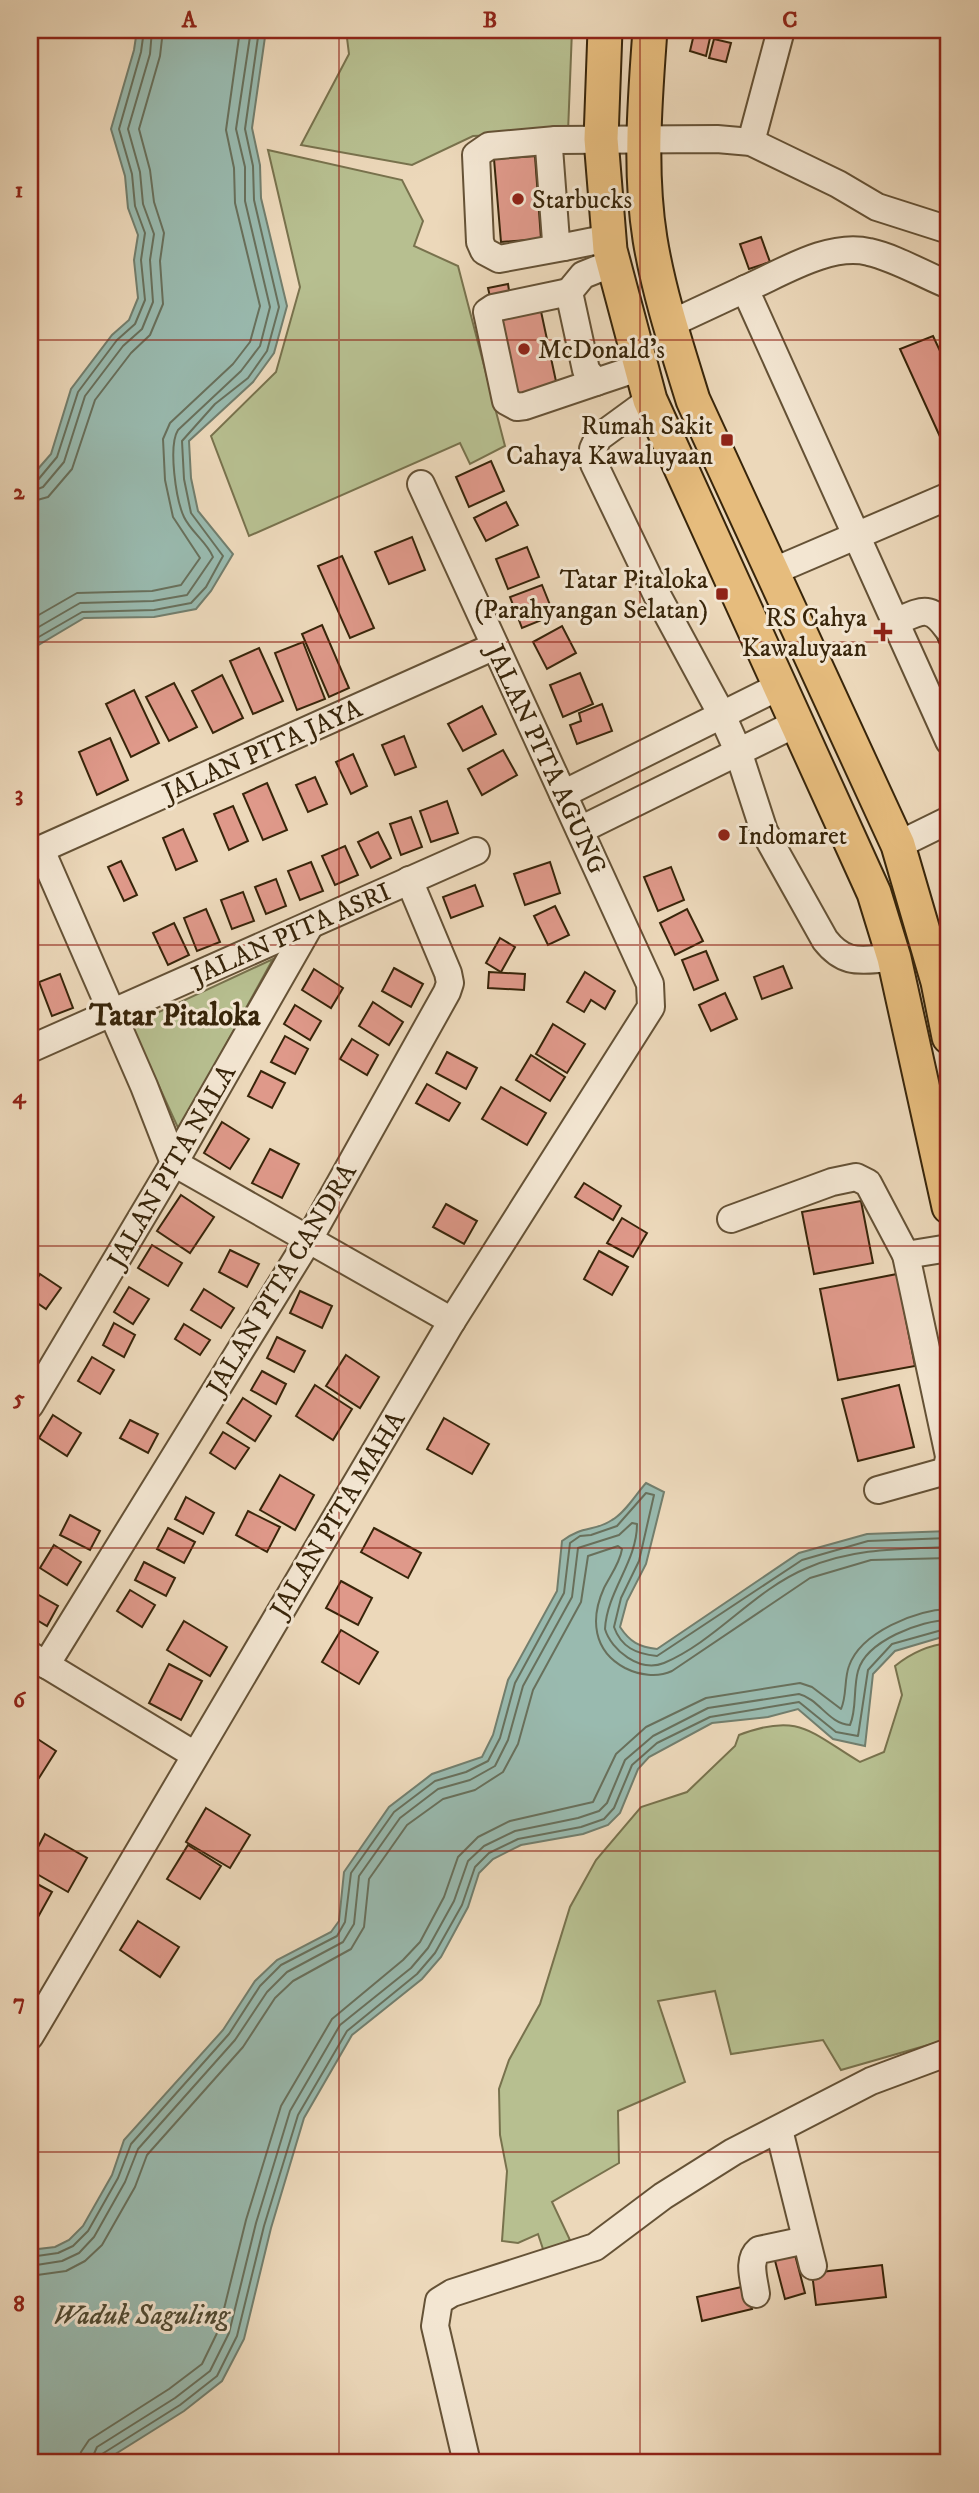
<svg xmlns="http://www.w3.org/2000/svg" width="979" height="2493" font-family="'IM FELL DW Pica',serif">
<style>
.green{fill:#b7bf90;stroke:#78724d;stroke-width:2}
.water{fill:#99baaf;stroke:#727e6d;stroke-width:2}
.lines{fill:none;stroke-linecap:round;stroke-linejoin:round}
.shore{stroke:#68705c;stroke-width:2}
.building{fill:#df998a;stroke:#38250a;stroke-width:2}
.minor-casing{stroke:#655236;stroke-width:30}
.major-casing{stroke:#38250a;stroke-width:37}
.minor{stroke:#f3e6d2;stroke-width:26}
.major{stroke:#e6bc7d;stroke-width:33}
.grid{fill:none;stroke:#8f2418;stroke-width:2;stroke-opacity:0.55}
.poi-dot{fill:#8f2418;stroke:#f3e6d2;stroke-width:2.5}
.labels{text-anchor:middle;stroke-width:6;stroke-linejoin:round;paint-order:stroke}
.poi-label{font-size:26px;fill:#38250a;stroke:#f3e6d2;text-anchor:start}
.street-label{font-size:26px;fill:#38250a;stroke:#f3e6d2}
.water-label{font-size:28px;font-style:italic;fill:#504a33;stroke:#f3e6d2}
.quarter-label{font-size:30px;font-weight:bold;fill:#38250a;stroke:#f3e6d2}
.neatline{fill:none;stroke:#8f2418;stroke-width:2.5}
.grid-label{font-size:23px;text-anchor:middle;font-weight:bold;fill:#8f2418}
</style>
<rect width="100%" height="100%" fill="#ecd8ba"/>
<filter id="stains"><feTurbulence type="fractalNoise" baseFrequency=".00286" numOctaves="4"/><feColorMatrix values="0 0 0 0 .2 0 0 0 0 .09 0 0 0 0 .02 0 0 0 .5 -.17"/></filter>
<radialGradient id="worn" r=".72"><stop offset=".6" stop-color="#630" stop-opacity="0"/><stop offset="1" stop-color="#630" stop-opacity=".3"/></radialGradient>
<g class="green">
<polygon points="346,30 572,30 568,132 473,136 412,165 301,145 349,54"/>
<polygon points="268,150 402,180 423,221 414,246 458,266 505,446 470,464 460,443 249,536 211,436 276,372 300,287"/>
<polygon points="273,959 179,1130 131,1025"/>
<path d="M949,1643V2039L841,2070L823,2040L731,2054L715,1991L658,2001L685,2082L618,2111L619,2163L552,2202L570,2240L544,2252L538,2234L518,2243L502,2241L507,2171L500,2135L499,2089L509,2060L540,2004L570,1907L596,1860L641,1807L687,1792L735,1746L739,1735C799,1712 810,1732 860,1762L884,1752L902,1695L895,1666C911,1653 929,1645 949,1643Z"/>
</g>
<g class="water">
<polygon points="137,30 266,30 252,128 260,165 261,198 287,306 274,353 253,382 189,441 191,478 198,511 233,554 211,591 196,609 154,617 84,618 30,650 30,478 51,454 71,389 112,335 129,320 138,298 134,260 138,235 128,208 125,176 111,129 134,50"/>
<path d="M646,1483L664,1492L646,1564L627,1601L620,1627C630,1642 639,1647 657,1649L799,1553L867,1534L949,1531V1635L895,1651L873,1674L865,1746L833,1739L798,1709L768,1717L712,1723L649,1757L638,1769L620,1813L608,1825L583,1834L521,1845L493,1859L479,1873L468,1907L441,1957L422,1979L352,2035L304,2118L271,2228L244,2339L222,2381L184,2411L101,2463H30V2250L55,2247L69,2240L83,2226L112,2175L124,2140L223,2030L255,1981L277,1960L331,1932L339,1921L344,1872L389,1807L432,1774L482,1757L493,1735L508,1680L557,1591L562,1541C583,1525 594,1532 612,1520C625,1513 636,1494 646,1483Z"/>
</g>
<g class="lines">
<g class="shore">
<polyline points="30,483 37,481 57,457 78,392 117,340 135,324 145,300 141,260 145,233 135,206 132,174 119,129 141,52 144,30"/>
<polyline points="30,492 43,487 64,462 85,396 123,346 142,329 153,302 150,260 154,234 143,204 140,172 128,129 150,54 152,30"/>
<polyline points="30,502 48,497 72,469 95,400 131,353 150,335 163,304 160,261 164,233 154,202 150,170 139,129 160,56 163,30"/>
<polyline points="30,620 77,593 152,591 181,585 200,558 173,517 165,480 163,439 170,423 233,364 250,342 260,306 235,203 234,168 226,130 240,30"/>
<path d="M30,632L80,603L153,601L187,595L213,557C207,542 191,532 184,517C176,500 168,446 178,430L241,371L260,346L270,307L245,201V167L236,129L251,30"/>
<polyline points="30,642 82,612 154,610 191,603 206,587 223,556 191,513 184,479 182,441 215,404 248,378 267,351 279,307 254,200 253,166 245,129 259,30"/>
<path d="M30,2257L58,2253L73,2246L88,2231L118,2178L131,2144L229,2034L260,1986L281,1965L337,1936L345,1922L351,1873L394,1812L435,1781L466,1772L488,1761L500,1738L515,1683L564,1593L570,1543L580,1536L591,1535L617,1526L646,1493L654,1495L639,1561L621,1598L614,1627C621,1647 636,1654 657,1656L802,1560L868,1541L949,1538"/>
<path d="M30,2266L62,2261L79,2253L94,2237L125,2182L138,2149L235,2040L267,1992L287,1972L343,1942L354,1924L359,1876L400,1818L438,1789L470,1780L495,1766L508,1740L523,1686L572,1597L578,1548L619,1535L632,1523L637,1524C637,1562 607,1591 605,1629C611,1650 640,1673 664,1663C716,1641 754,1590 807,1568C853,1548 900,1549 949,1547"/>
<path d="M30,2276L66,2271L85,2261L102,2245L135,2187L147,2155L243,2047L275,1998L293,1981L351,1949L364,1927L369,1879L407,1825L443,1799L475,1790L503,1772L518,1744L533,1690L581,1602L588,1556L618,1546L622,1549C620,1563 610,1576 604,1588C590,1619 593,1651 625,1668C639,1675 657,1678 672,1671L810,1578L871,1560L949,1558"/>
<path d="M79,2463L81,2452L89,2440L169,2389L202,2364L219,2329L246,2220L281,2106L332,2019L403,1960L420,1942L444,1897L458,1857L478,1837L510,1821L593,1802L616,1754L646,1727L706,1698L800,1683L812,1687L841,1709C847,1696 844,1679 849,1666C861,1632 916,1610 949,1609"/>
<path d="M90,2463L97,2447L175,2398L210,2371L229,2333L256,2223L290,2111L340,2025L411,1968L428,1948L454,1901L468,1861L484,1846L515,1831L578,1818L599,1811L607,1803L625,1760L653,1736L708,1708L799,1694C819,1699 829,1724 850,1725C857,1709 853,1689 858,1671C866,1641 921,1620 949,1620"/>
<polyline points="99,2463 102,2454 180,2405 217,2376 237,2336 264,2226 298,2115 347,2031 417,1974 435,1953 462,1905 475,1867 489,1853 518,1839 581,1827 604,1819 614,1808 632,1765 657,1743 710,1717 799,1702 836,1732 858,1736 868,1670 892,1644 949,1628"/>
</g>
</g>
<g class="building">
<polygon points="694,34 710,38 706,56 690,51"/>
<polygon points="714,39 731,43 726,62 709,58"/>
<polygon points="535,156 541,239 501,242 494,159"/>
<polygon points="761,237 770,262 749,269 740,244"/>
<polygon points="508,284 510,297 491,301 488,288"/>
<polygon points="539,302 557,386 508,396 491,313"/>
<polygon points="933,336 949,370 949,437 942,441 900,349"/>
<polygon points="491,461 504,491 469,507 456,477"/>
<polygon points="506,502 518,525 486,541 474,518"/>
<polygon points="412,537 425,570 389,584 375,552"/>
<polygon points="527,547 539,577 508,589 496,559"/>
<polygon points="342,556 374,628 350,638 318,566"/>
<polygon points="542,585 554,615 522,628 510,597"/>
<polygon points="322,625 349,688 329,697 302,634"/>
<polygon points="562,626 576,653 547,669 533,642"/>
<polygon points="949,627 949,665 935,633"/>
<polygon points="303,642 325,699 297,710 275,653"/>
<polygon points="259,648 283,701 253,714 230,661"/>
<polygon points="580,673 593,704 563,717 550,685"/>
<polygon points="222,675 243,718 213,733 192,691"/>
<polygon points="174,683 197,727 169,741 146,697"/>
<polygon points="134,690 159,743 131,757 106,704"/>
<polygon points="602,704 612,731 577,744 570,725 581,721 579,713"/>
<polygon points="482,706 496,734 463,751 448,724"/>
<polygon points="404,736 416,767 395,775 382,745"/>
<polygon points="110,738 128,780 97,795 79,752"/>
<polygon points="503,750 517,775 482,795 468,769"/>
<polygon points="353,754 367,786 351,794 336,762"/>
<polygon points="315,777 327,804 308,812 296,785"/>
<polygon points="267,783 287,830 263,840 243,794"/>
<polygon points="447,801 458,833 431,842 420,811"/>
<polygon points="233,806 248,841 229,850 214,814"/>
<polygon points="411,817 422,847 401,855 390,824"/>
<polygon points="183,829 197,861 176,870 163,838"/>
<polygon points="378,832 391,858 371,868 358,842"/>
<polygon points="345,846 358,875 335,885 322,856"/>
<polygon points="121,861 137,895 124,901 108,867"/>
<polygon points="311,862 323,891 300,900 288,871"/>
<polygon points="550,862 560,893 525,905 514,874"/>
<polygon points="671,867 684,900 658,911 644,877"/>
<polygon points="276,879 286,906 266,914 255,887"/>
<polygon points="475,885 483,906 451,918 443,897"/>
<polygon points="243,892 254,921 232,929 221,900"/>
<polygon points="555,906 569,935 548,945 534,916"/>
<polygon points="206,909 220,942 197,951 184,918"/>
<polygon points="687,909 703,941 675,955 660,923"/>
<polygon points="174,923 189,955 168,965 153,933"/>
<polygon points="500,938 515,947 501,972 486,963"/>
<polygon points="706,951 718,980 694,990 682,960"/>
<polygon points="783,966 792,988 762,999 754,977"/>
<polygon points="394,968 423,984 411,1007 382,991"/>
<polygon points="314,969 343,988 331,1008 302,990"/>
<polygon points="489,972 525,974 524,990 488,988"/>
<polygon points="585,972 615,991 605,1009 591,1000 584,1012 567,1002"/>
<polygon points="60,974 73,1008 52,1016 39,982"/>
<polygon points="725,993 737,1019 711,1031 699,1005"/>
<polygon points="373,1002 403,1022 389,1045 359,1026"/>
<polygon points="295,1005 321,1021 310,1040 284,1024"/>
<polygon points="553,1024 585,1044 567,1073 536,1054"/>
<polygon points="285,1036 308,1049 295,1074 271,1062"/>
<polygon points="352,1039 378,1055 367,1075 340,1059"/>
<polygon points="447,1052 477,1068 466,1089 436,1073"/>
<polygon points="531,1055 565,1077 550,1101 516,1080"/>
<polygon points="261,1071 285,1083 272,1108 248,1096"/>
<polygon points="427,1084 460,1103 449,1121 416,1103"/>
<polygon points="501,1087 546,1113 527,1145 482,1119"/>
<polygon points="222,1122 249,1139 230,1169 204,1153"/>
<polygon points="270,1149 299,1164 282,1198 252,1183"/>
<polygon points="584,1183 621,1206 613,1220 575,1197"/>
<polygon points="181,1195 214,1217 190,1253 157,1231"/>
<polygon points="861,1201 873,1263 814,1274 802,1212"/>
<polygon points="446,1204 477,1221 464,1244 433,1227"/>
<polygon points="622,1218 647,1233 633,1257 607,1243"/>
<polygon points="152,1245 182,1263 168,1286 138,1268"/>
<polygon points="230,1250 259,1264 247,1287 219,1272"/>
<polygon points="599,1251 628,1267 612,1295 584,1279"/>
<polygon points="40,1274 61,1288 46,1309 30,1298 30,1290"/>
<polygon points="897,1274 915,1366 838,1380 820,1289"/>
<polygon points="129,1287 149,1299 133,1324 114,1312"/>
<polygon points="204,1289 234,1308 221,1328 191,1310"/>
<polygon points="300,1291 332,1306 322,1328 290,1313"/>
<polygon points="114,1323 135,1335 124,1357 103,1345"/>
<polygon points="184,1324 210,1340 200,1355 175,1339"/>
<polygon points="277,1337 305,1351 294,1372 267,1358"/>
<polygon points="346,1355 379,1377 360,1408 326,1386"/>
<polygon points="92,1357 114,1370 100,1394 78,1381"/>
<polygon points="262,1371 286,1384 276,1404 251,1390"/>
<polygon points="315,1385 352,1409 333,1440 296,1416"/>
<polygon points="899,1385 914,1447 858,1461 842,1399"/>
<polygon points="243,1398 271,1416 255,1441 227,1423"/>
<polygon points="53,1415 81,1433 67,1456 39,1438"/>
<polygon points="444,1418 489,1444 472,1474 427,1449"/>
<polygon points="130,1420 158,1434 148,1453 120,1438"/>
<polygon points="223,1432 249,1448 235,1469 210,1453"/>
<polygon points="280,1475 314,1495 295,1530 260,1510"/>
<polygon points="186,1497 214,1513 203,1534 175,1519"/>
<polygon points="248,1511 280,1527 267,1552 236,1535"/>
<polygon points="70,1515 100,1531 90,1550 60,1535"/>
<polygon points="168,1528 195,1542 184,1563 157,1549"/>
<polygon points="374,1528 421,1553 408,1578 361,1552"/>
<polygon points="54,1545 81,1562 67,1585 40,1568"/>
<polygon points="144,1562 175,1578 166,1596 135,1580"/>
<polygon points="341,1581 372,1598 358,1625 326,1608"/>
<polygon points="30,1590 58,1606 47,1626 30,1616"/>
<polygon points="130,1590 155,1605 142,1627 117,1611"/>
<polygon points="184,1621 227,1647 210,1676 167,1650"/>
<polygon points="341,1630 378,1652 359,1684 322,1662"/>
<polygon points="169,1664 202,1681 181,1720 149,1703"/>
<polygon points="30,1734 56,1751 39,1778 30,1773"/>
<polygon points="206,1808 250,1835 230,1868 186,1842"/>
<polygon points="45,1834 87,1858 68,1892 30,1870 30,1862"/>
<polygon points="188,1845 221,1866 200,1899 167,1879"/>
<polygon points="30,1880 52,1892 33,1926 30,1924"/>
<polygon points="138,1921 179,1947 160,1977 120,1950"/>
<polygon points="793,2247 805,2293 785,2299 773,2253"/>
<polygon points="882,2265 886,2297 816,2305 812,2273"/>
<polygon points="746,2286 752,2309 702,2321 697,2297"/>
</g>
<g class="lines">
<g class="minor-casing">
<g id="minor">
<polyline points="556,140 489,146 476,155 480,242 484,251 499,259 564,247"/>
<polyline points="751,142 781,30"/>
<polyline points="609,238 564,247 556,241 549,148 556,140 717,139 751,142 838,184 877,207 949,230"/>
<polyline points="613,263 583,275 569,292 586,370 596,382 641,367"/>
<path d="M745,289C780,274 829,242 869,252C896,258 924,275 949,285"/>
<polyline points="569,292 493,308 487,312 506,401 517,407 525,406 596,382"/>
<polyline points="670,324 745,289 949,741"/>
<path d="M650,400L598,438L593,449L594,464L656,593L722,715L738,751L764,831L825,940C846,967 863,959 894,958"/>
<polyline points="774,571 949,496"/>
<path d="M895,622C920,612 929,603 947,628"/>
<polyline points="563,794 780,686"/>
<polyline points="580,830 797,723"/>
<polyline points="898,845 949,820"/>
<polyline points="41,850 144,1086 174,1163 452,1321"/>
<polyline points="30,854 495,646"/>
<polyline points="30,1049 476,851"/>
<polyline points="731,1219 832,1182 856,1177 868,1183 906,1255 949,1456"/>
<polyline points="906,1255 949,1248"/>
<polyline points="30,1405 174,1163 310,925"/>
<polyline points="878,1490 946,1471 949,1458"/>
<polyline points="30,1655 195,1755"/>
<polyline points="46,1665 309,1239 447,992 450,983 448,973 409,880"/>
<polyline points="30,2036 452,1321 651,1007 650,984 421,484"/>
<polyline points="779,2130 813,2266"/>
<path d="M756,2294C754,2279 747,2260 759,2250L806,2240"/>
<polyline points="467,2463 435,2326 439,2301 452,2293 595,2247 663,2196 733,2152 871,2081 949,2052"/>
</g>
</g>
<g class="major-casing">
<g id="major">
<polyline points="605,30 601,139 610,250 650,400 874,893 894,958 949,1207"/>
<path d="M650,30C645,99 639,170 650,239C659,294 677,348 693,400L898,845L938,982L949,1037"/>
</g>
</g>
<use href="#minor" class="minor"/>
<use href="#major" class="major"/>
</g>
<path class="grid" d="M339,30V2463M640,30V2463M30,340H949M30,642H949M30,945H949M30,1246H949M30,1548H949M30,1851H949M30,2152H949"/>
<g class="poi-dot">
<circle cx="518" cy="199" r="7"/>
<circle cx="524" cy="349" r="7"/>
<rect x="720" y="433" width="14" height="14" rx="3.5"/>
<rect x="715" y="587" width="14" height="14" rx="3.5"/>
<path d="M879.5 621.5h7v7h7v7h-7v7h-7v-7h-7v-7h7z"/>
<circle cx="724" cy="835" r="7"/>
</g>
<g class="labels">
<g class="poi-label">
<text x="532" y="208">Starbucks</text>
<text x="538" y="358">McDonald's</text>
<text x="713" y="434" text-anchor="end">Rumah Sakit<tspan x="713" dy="30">Cahaya Kawaluyaan</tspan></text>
<text x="708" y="588" text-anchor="end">Tatar Pitaloka<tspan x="708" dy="30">(Parahyangan Selatan)</tspan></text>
<text x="867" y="626" text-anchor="end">RS Cahya<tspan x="867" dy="30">Kawaluyaan</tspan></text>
<text x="738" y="844">Indomaret</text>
</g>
<g class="street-label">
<text transform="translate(262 750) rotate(-24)" y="9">JALAN PITA JAYA</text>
<text transform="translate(547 759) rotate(65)" y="9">JALAN PITA AGUNG</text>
<text transform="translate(291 933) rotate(-24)" y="9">JALAN PITA ASRI</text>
<text transform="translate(171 1166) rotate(-60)" y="9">JALAN PITA NALA</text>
<text transform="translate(281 1279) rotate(-59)" y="9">JALAN PITA CANDRA</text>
<text transform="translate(337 1514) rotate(-59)" y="9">JALAN PITA MAHA</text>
</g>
<g class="water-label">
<text x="141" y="2324">Waduk Saguling</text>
</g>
<g class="quarter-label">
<text x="175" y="1025">Tatar Pitaloka</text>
</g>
</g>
<rect width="979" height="2493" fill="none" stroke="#ecd8ba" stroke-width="77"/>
<rect x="38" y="38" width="902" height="2416" class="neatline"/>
<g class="grid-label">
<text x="189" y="27">A</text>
<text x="490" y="27">B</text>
<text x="790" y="27">C</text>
<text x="19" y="197">1</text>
<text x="19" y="499">2</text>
<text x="19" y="801">3</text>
<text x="19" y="1103">4</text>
<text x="19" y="1405">5</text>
<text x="19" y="1707">6</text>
<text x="19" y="2009">7</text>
<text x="19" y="2311">8</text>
</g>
<rect width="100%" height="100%" filter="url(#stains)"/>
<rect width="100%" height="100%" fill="url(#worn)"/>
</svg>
